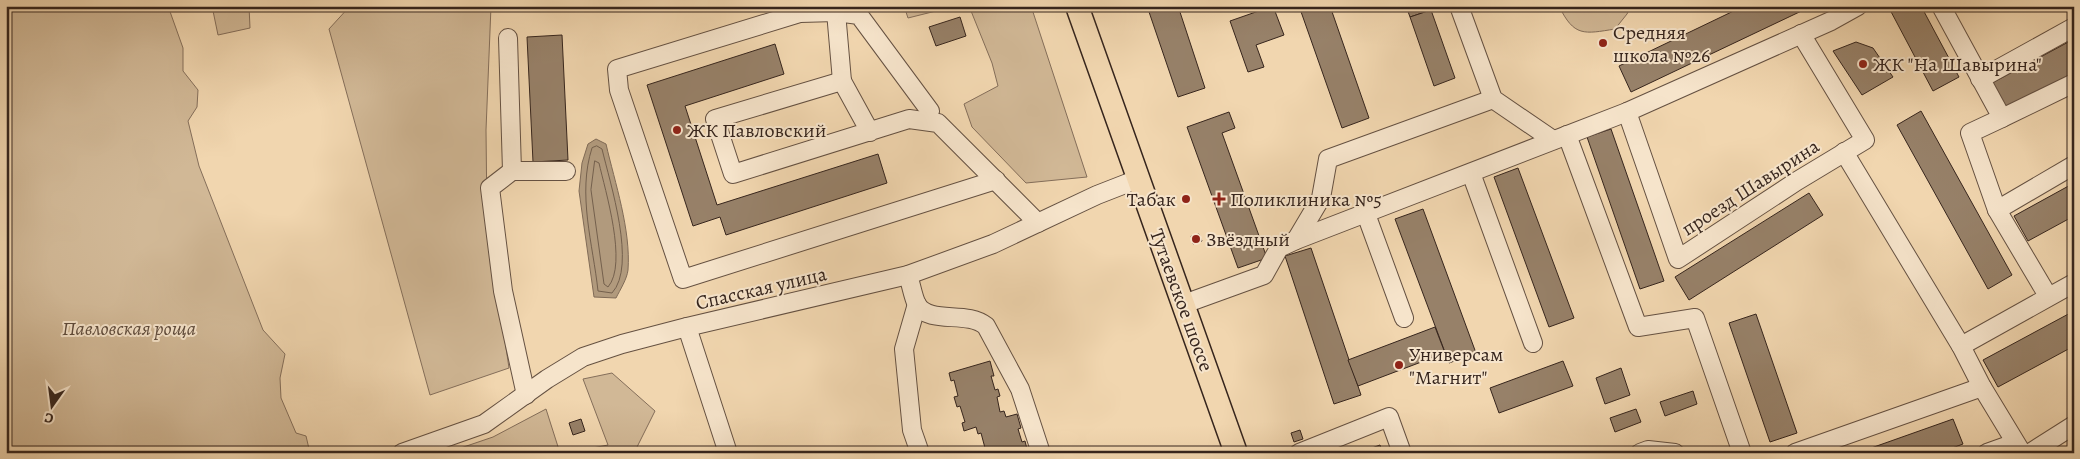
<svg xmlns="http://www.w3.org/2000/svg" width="2080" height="459" font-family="Alegreya,serif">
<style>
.green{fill:#d1b896;stroke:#846e5a}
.water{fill:#b19a7d;stroke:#806b57}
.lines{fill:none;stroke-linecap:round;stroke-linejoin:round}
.shore{stroke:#74604d;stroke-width:1}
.building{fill:#978169;stroke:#36251d}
.minor-casing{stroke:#655142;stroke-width:20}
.major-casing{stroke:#36251d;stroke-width:25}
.minor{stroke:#f6e4cb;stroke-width:18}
.major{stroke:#f1d6af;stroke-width:22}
.poi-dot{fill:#8f2418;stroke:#f6e4cb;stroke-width:2}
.labels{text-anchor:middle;stroke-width:4;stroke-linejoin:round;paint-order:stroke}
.poi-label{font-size:20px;fill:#36251d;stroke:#f6e4cb;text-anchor:start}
.street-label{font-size:20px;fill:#36251d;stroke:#f6e4cb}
.park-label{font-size:20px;font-style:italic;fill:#5d4a3b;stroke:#f6e4cb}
</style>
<rect width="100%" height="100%" fill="#f1d6af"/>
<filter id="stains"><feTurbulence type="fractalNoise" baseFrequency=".004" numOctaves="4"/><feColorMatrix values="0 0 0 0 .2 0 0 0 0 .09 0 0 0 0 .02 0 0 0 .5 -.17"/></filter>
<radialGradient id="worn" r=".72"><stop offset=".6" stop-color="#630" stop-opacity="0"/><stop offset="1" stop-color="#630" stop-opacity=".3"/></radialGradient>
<g class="green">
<polygon points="6,6 168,6 183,48 183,71 198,90 197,107 188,121 199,166 263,330 285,354 280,378 281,398 296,433 306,436 310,453 6,453"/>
<polygon points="212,6 249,6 250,28 218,35"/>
<polygon points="350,6 491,6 486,130 487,219 509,368 430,395 329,29"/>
<polygon points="904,6 956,6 908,18"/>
<polygon points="969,6 1031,6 1087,177 1026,183 972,127 964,104 998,86 992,63"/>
<path d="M1559,6H1631L1627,14L1615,29C1584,34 1574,37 1559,6Z"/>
<polygon points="612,373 655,411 634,453 566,453 608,445 583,379"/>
<polygon points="546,409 560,453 446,453 493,437"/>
</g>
<path class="water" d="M596,139L606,144C615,183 631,230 628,270C627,279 620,290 616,298L594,297L579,191L582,163L588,144Z"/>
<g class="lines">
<g class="shore">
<path d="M597,146L602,149C610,183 637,266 612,293L598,291C593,244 577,194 592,148Z"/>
<path d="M595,161L599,163C605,190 628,264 608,287L604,284L591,190Z"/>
</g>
</g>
<g class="building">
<polygon points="1147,6 1178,6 1205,88 1178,97"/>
<polygon points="1273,6 1284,35 1256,45 1264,67 1248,72 1230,21"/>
<polygon points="1299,6 1330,6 1369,118 1342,128"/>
<polygon points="1406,6 1430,6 1431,10 1410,17"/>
<polygon points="1744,6 1812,6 1631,92 1619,66"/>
<polygon points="1888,6 1921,6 1959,77 1933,91"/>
<polygon points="1431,10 1455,78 1434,86 1410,17"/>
<polygon points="960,17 966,36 936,46 929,27"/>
<polygon points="562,35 568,160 533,162 527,37"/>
<polygon points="2074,39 2074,73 2007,109 1992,83"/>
<polygon points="1856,42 1873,48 1893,77 1862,95 1833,51"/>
<polygon points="775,44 784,74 685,106 717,205 878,154 887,183 726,235 720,217 693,226 647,85"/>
<polygon points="1921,111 2012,275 1988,289 1897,125"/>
<polygon points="1229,112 1235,128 1222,133 1267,258 1238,268 1187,127"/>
<polygon points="1611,129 1664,281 1640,289 1587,137"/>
<polygon points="1518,168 1574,318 1549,327 1494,177"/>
<polygon points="2074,183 2074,216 2028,241 2014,216"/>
<polygon points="1809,193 1823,215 1689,300 1675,277"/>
<polygon points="1423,209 1476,353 1449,363 1395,219"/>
<polygon points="1199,234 1202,241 1193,244 1191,236"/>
<polygon points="1311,248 1361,395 1334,404 1285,256"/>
<polygon points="2074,311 2074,346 1998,387 1983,360"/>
<polygon points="1756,314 1797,433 1770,442 1729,323"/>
<polygon points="1435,327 1445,353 1358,386 1348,360"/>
<polygon points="990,361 994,376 991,376 995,390 998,389 1000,396 997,397 1000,412 1004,411 1006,417 1017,414 1021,428 1018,429 1022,442 1025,441 1027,449 1024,450 1025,453 982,453 981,450 985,448 981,433 978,434 976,427 964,431 962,423 965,422 960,406 957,407 954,397 958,396 954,380 951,381 949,373"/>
<polygon points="1563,361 1573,386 1499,413 1490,388"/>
<polygon points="1621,368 1630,395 1605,404 1596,378"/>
<polygon points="1693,391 1697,404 1665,416 1660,402"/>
<polygon points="1636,409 1641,422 1615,432 1610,418"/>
<polygon points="581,419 585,431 573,435 569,423"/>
<polygon points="1953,419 1963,444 1939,453 1857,453"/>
<polygon points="1300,430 1303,439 1294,442 1291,433"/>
<polygon points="1380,445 1383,453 1358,453"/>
</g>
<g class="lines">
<g class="minor-casing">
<g id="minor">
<polyline points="1459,6 1493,99 1553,140"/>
<polyline points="1941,6 2002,118 1970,133 1997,210 2048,296"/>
<polyline points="836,12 842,81"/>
<polyline points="508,38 512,171 490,188 503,291 526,395"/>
<polyline points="1980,79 2074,27"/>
<polyline points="930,111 859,15 836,12 800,13 617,69 619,90 683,279 996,180"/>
<polyline points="1627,112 1678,259 1797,181 1865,140 1801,34"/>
<polyline points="2002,118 2074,83"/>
<polyline points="870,132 842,81 715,119 733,174 909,119 938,123 1038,223"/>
<polyline points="1567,135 1638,327 1695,318 1742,453"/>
<polyline points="1844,152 1961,346 1982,387 2022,453"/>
<polyline points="512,171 566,171"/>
<polyline points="1471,173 1533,343"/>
<polyline points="1997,210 2074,165"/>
<polyline points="1366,214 1404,318"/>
<polyline points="1296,240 1321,198 1328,159 1493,99"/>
<path d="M908,275C911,284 913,297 917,305C930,325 967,310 986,326L1020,389L1041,453"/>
<polyline points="917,304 904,349 912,430 920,453"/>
<polyline points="1184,304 1264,275 1279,248 1296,240 1627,112 1831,21 1858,6"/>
<polyline points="687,327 728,453"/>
<polyline points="1961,346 2074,283"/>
<polyline points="402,453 484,424 547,379 583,357 622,344 687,327 908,275 993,244 1097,195 1138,179"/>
<polyline points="1299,453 1389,417 1402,453"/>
<polyline points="1640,453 1648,450 1675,453"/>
<polyline points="1795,453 1982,387"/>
<polyline points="1987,453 2015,443"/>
<polyline points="2030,453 2074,425"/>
</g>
</g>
<g class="major-casing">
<polyline id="major" points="1077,6 1236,453"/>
</g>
<use href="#minor" class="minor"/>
<use href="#major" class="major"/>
</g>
<g class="poi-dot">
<circle cx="1603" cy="43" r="5"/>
<circle cx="1863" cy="64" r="5"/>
<circle cx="677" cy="130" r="5"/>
<circle cx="1186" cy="199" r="5"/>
<path d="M1216.5 191.5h5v5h5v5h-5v5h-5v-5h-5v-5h5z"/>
<circle cx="1196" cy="239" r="5"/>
<circle cx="1399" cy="365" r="5"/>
</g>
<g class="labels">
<g class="poi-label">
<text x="1613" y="39">Средняя<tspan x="1613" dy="23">школа №26</tspan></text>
<text x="1873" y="71">ЖК "На Шавырина"</text>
<text x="687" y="137">ЖК Павловский</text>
<text x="1176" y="206" text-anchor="end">Табак</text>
<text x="1230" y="206">Поликлиника №5</text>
<text x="1206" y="246">Звёздный</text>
<text x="1409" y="361">Универсам<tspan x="1409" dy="23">"Магнит"</tspan></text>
</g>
<g class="street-label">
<text transform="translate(1750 187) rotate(-33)" y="7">проезд Шавырина</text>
<text transform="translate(761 288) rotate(-13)" y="7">Спасская улица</text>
<text transform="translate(1182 300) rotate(70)" y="7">Тутаевское шоссе</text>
</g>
<g class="park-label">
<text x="129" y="335">Павловская роща</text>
</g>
</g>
<rect width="2080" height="459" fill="none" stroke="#f1d6af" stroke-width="25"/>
<rect x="8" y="8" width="2065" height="444" fill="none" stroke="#36251d" stroke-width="2.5"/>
<rect x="12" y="12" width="2055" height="434" fill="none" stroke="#36251d"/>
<g transform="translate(52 406) rotate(194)" stroke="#f6e4cb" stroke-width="4" paint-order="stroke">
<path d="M0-4L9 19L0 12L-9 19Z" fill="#36251d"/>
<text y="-8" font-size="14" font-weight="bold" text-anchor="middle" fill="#36251d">С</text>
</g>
<rect width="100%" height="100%" filter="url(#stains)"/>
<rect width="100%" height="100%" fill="url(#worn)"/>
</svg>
